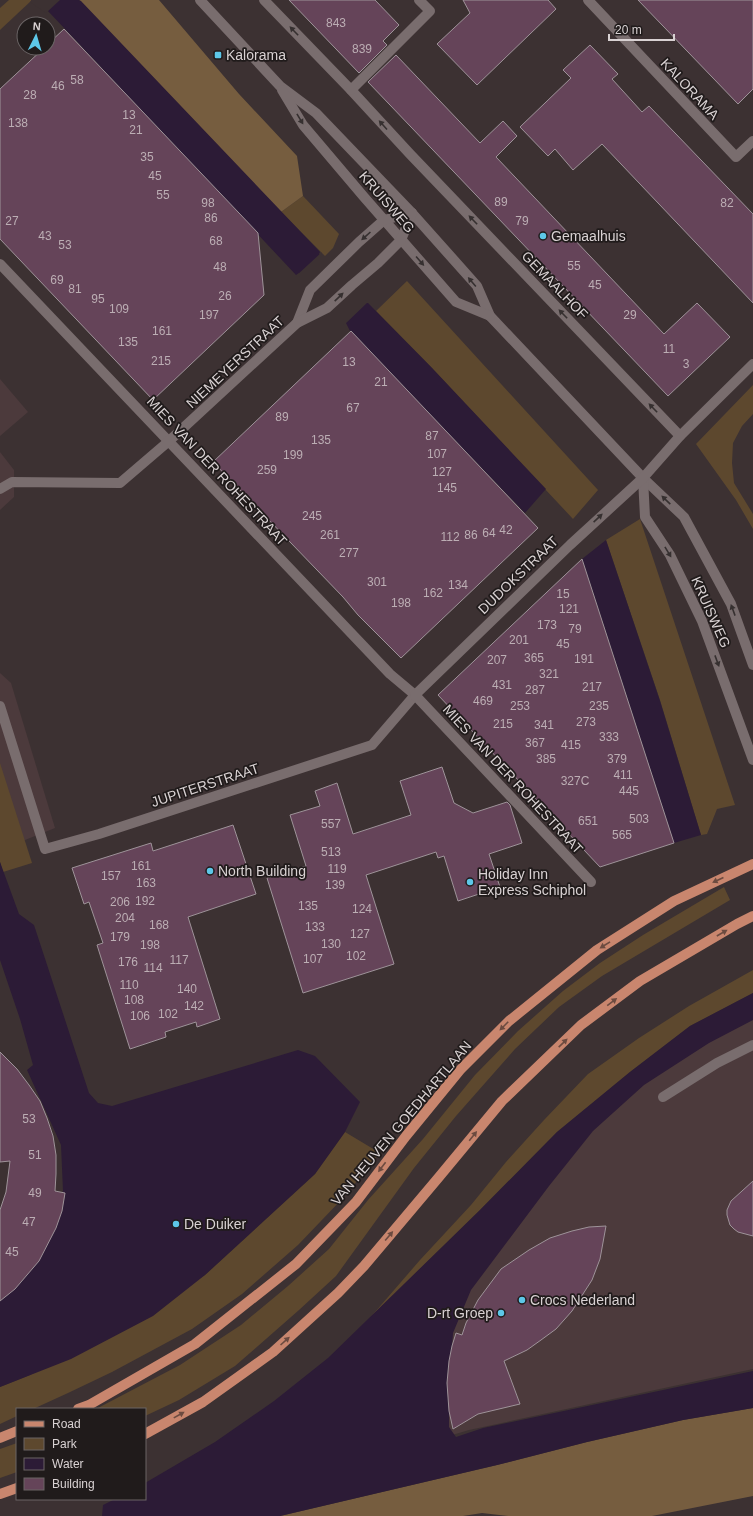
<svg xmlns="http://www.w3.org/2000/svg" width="753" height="1516" font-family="Arial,sans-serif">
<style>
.built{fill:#4c3a3c}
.green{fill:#5d482e}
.forest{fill:#765d3f}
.water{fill:#2c1b36}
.pier{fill:#3c3132}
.building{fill:#654459;stroke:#9e9399}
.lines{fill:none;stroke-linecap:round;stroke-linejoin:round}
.minor{stroke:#796d6e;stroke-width:10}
.major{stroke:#c9866e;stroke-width:10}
.oneway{fill:#363030}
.oneway2{fill:#6c4b40}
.poi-dot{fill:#5dc7e8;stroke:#201b1b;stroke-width:1.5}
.labels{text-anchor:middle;stroke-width:3.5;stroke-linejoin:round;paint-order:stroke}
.number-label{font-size:12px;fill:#bcaeb4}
.poi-label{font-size:14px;fill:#d9d2d3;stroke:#201b1b;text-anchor:start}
.street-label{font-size:14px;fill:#d9d2d3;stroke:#201b1b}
</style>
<rect width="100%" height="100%" fill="#3c3132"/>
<g class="built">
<polygon points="0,379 28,412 0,436"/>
<polygon points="0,452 14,470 14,497 0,510"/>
<polygon points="0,673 11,683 55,828 0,850"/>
<polygon points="753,1015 753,1369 469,1430 442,1438 435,1394 457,1291 629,1086"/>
</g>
<g class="green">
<polygon points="9,0 32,0 0,30 0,8"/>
<polygon points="303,196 339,234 333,248 325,256 281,212"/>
<polygon points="407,281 598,490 573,519 432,368 376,311"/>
<polygon points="753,385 753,414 742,426 733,443 732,463 734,483 753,514 753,529 736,500 696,444"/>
<polygon points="640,519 735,805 717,809 707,834 701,835 660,700 606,540"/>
<polygon points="0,763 32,863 3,872 0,862"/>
<polygon points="724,887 730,900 602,976 559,1007 515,1049 456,1116 414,1168 336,1276 299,1310 235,1366 179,1400 145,1416 145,1409 96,1409 180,1365 241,1325 288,1286 329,1249 368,1200 423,1139 475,1075 518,1031 563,991 600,963 643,935"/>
<polygon points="753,970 753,993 690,1026 630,1072 557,1132 480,1210 369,1319 420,1260 471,1205 506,1162 544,1120 588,1074 639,1038 689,1006"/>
<polygon points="345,1132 380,1153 343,1198 298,1245 242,1294 192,1329 112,1372 68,1393 33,1409 17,1409 17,1416 0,1424 0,1387 30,1375 205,1275 315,1174"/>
<polygon points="17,1443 17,1472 0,1478 0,1449"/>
</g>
<g class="forest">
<polygon points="79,0 159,0 239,94 297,156 303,196 281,212"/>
<polygon points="753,1408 753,1496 652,1516 508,1516 482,1513 463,1516 280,1516 497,1465 587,1442 683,1420"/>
</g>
<g class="water">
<polygon points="31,0 79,0 81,1 320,252 319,254 366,303 368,303 432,368 546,489 525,513 350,331 345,321 299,273 296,275 65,29 47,10"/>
<polygon points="606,540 660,701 701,835 674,843 582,559"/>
<polygon points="0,862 19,914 34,925 89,1093 98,1103 112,1106 298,1050 315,1056 360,1102 345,1132 315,1174 205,1275 153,1316 71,1359 0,1387 0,1289 45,1238 63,1191 61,1145 27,1070 33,1065 20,1019 0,960"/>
<polygon points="753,993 753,1020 709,1043 644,1085 593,1131 549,1186 471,1290 453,1333 449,1393 449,1427 456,1437 483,1428 753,1371 753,1408 683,1420 587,1442 497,1465 280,1516 102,1516 103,1505 115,1499 145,1499 145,1483 215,1442 274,1401 328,1358 480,1210 557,1132 630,1072 690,1026"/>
</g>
<g class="pier">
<polygon points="32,0 60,0 46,13 30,2"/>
<polygon points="322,252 321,254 366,301 369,301 344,325 299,276 297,277 296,276"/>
</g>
<g class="building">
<polygon points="289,0 375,0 399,25 383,41 387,45 359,73"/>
<polygon points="463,0 548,0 556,9 477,85 437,44 470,13"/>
<polygon points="638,0 753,0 753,89 738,104"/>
<polygon points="64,29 258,233 264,295 153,400 0,239 0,89 44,48 48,48 48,44"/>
<polygon points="590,45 618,74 612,79 642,112 649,106 753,214 753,303 602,144 573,170 555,149 548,156 520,127 571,78 563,70"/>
<polygon points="396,55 480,143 503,121 517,136 496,157 664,334 697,303 730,337 668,396 368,82"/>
<polygon points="351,331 538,528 401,658 358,615 343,597 213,462"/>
<polygon points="582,559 674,843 600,867 438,695"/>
<polygon points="442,767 454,803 473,813 507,802 510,805 522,843 489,854 500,887 458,901 444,856 438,858 436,852 366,875 394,964 303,993 267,878 306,866 290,815 320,806 315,791 337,783 353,834 411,815 400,781"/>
<polygon points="233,825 256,894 188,917 220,1019 197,1027 196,1022 165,1032 166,1037 130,1049 97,945 103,943 89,902 84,904 72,868 151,843 153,851"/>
<polygon points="0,1052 17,1069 29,1085 40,1101 47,1118 53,1136 56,1155 56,1174 55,1191 65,1193 62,1211 56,1228 39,1261 15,1289 0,1301 0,1210 6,1192 10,1161 0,1162"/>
<polygon points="753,1181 753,1236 738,1232 734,1229 730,1225 727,1215 727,1210 731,1201"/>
<polygon points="606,1226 600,1259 592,1280 572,1311 556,1329 541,1340 527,1350 504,1361 520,1404 478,1414 453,1429 449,1411 447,1383 449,1361 452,1346 456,1333 462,1335 466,1323 478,1300 501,1269 529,1250 550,1238 572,1231 589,1227"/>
</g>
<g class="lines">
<g class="minor">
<polyline points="200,0 280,86 316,113 412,213 477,286 490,316 643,478 684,517 731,604 753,665"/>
<polyline points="264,0 351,90 410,154 680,436"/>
<polyline points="588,0 736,157 753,141"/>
<polyline points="282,90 303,125 364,197 456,302 490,316"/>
<polyline points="351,90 430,11 419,0"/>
<polyline points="0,264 390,674 415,695 372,745 99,834 45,849 0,706"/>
<polyline points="297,323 310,290 359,242 384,220 412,213"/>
<polyline points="643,478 645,517 670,555 702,621 753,760"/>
<polyline points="0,489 12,482 120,483 169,441 297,323 327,308 352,285 378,263 401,240 412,213"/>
<polyline points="591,882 415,695 570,545 643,478 680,436 753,364"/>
<polyline points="663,1097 717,1063 753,1045"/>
</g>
<g class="major">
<polyline points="78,1409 89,1405 195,1344 296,1264 356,1202 406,1136 460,1070 509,1021 597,950 674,901 753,864"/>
<polyline points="145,1434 203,1402 273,1352 338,1293 364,1266 439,1177 502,1101 581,1025 640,981 737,924 753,916"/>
<polyline points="0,1438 17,1431"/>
<polyline points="0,1494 17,1488"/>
</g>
</g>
<defs><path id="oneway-solid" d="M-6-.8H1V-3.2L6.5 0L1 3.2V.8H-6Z"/></defs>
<g class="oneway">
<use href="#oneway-solid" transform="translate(294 31) rotate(-134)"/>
<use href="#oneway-solid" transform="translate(300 119) rotate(59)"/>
<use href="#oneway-solid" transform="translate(383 125) rotate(-132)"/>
<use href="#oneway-solid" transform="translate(473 220) rotate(-134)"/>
<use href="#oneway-solid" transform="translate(366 236) rotate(138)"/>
<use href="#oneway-solid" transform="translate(420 261) rotate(49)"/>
<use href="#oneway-solid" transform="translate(472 282) rotate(-130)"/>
<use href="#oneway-solid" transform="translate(339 297) rotate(-44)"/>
<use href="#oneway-solid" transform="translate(563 314) rotate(-134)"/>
<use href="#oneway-solid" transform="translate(653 408) rotate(-134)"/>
<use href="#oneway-solid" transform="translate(666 500) rotate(-136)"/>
<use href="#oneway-solid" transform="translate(598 518) rotate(-43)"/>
<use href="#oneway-solid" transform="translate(668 552) rotate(59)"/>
<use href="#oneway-solid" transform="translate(733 610) rotate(-110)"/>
<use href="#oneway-solid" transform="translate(717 661) rotate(70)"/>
</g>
<g class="oneway2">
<use href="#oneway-solid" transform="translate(718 880) rotate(155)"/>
<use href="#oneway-solid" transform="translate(722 933) rotate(-30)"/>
<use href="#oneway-solid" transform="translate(605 945) rotate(148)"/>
<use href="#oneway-solid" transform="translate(612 1002) rotate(-37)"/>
<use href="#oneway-solid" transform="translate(504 1026) rotate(135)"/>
<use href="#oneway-solid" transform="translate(563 1043) rotate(-44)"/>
<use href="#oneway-solid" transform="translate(473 1136) rotate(-51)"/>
<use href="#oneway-solid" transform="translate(382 1167) rotate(127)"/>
<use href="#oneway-solid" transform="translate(389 1236) rotate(-50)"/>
<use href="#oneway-solid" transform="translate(285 1341) rotate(-42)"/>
<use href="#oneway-solid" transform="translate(179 1415) rotate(-29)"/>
</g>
<g class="poi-dot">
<rect x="214" y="51" width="8" height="8" rx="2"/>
<circle cx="543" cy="236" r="4"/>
<circle cx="210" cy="871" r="4"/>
<circle cx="470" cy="882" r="4"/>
<circle cx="176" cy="1224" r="4"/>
<circle cx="522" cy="1300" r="4"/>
<circle cx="501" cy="1313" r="4"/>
</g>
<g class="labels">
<g class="number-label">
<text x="336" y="27">843</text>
<text x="362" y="53">839</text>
<text x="77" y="84">58</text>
<text x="58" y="90">46</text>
<text x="30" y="99">28</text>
<text x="129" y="119">13</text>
<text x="18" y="127">138</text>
<text x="136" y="134">21</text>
<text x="147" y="161">35</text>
<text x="155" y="180">45</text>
<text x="163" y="199">55</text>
<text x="501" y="206">89</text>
<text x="208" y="207">98</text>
<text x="727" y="207">82</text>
<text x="211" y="222">86</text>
<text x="12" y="225">27</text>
<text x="522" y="225">79</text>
<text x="45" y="240">43</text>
<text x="216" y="245">68</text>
<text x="65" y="249">53</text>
<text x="574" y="270">55</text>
<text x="220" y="271">48</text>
<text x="57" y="284">69</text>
<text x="595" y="289">45</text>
<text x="75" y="293">81</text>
<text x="225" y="300">26</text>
<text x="98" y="303">95</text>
<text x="119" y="313">109</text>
<text x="209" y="319">197</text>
<text x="630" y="319">29</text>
<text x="162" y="335">161</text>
<text x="128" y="346">135</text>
<text x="669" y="353">11</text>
<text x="161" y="365">215</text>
<text x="349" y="366">13</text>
<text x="686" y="368">3</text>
<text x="381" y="386">21</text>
<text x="353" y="412">67</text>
<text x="282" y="421">89</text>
<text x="432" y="440">87</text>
<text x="321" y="444">135</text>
<text x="437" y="458">107</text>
<text x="293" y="459">199</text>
<text x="267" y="474">259</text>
<text x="442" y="476">127</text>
<text x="447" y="492">145</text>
<text x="312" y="520">245</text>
<text x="506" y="534">42</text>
<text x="489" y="537">64</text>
<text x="330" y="539">261</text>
<text x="471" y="539">86</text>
<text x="450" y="541">112</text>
<text x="349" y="557">277</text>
<text x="377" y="586">301</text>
<text x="458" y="589">134</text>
<text x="433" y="597">162</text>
<text x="563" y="598">15</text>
<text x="401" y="607">198</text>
<text x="569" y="613">121</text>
<text x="547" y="629">173</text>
<text x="575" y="633">79</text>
<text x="519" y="644">201</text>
<text x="563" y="648">45</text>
<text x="534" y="662">365</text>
<text x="584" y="663">191</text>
<text x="497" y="664">207</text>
<text x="549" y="678">321</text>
<text x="502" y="689">431</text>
<text x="592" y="691">217</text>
<text x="535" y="694">287</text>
<text x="483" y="705">469</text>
<text x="520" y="710">253</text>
<text x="599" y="710">235</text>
<text x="586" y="726">273</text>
<text x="503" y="728">215</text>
<text x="544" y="729">341</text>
<text x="609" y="741">333</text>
<text x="535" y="747">367</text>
<text x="571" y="749">415</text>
<text x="546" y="763">385</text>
<text x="617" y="763">379</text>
<text x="623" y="779">411</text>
<text x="575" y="785">327C</text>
<text x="629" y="795">445</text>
<text x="639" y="823">503</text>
<text x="588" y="825">651</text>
<text x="331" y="828">557</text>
<text x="622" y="839">565</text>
<text x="331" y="856">513</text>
<text x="141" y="870">161</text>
<text x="337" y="873">119</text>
<text x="111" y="880">157</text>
<text x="146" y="887">163</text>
<text x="335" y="889">139</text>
<text x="145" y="905">192</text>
<text x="120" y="906">206</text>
<text x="308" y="910">135</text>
<text x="362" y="913">124</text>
<text x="125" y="922">204</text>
<text x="159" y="929">168</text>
<text x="315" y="931">133</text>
<text x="360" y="938">127</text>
<text x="120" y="941">179</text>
<text x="331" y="948">130</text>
<text x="150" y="949">198</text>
<text x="356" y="960">102</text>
<text x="313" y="963">107</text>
<text x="179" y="964">117</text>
<text x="128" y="966">176</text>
<text x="153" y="972">114</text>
<text x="129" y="989">110</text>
<text x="187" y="993">140</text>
<text x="134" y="1004">108</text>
<text x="194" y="1010">142</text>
<text x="168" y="1018">102</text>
<text x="140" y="1020">106</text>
<text x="29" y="1123">53</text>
<text x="35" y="1159">51</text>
<text x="35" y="1197">49</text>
<text x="29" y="1226">47</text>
<text x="12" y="1256">45</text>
</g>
<g class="poi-label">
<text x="226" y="60">Kalorama</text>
<text x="551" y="241">Gemaalhuis</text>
<text x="218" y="876">North Building</text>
<text x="478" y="879">Holiday Inn<tspan x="478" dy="16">Express Schiphol</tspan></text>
<text x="184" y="1229">De Duiker</text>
<text x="530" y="1305">Crocs Nederland</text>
<text x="493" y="1318" text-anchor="end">D-rt Groep</text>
</g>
<g class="street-label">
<text transform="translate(690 89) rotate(47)" y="5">KALORAMA</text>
<text transform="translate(387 202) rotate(49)" y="5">KRUISWEG</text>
<text transform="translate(555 285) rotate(46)" y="5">GEMAALHOF</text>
<text transform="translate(235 362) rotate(-43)" y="5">NIEMEYERSTRAAT</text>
<text transform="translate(217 471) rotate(47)" y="5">MIES VAN DER ROHESTRAAT</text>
<text transform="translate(518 575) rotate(-44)" y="5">DUDOKSTRAAT</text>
<text transform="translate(711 612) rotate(66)" y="5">KRUISWEG</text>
<text transform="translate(513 779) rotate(47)" y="5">MIES VAN DER ROHESTRAAT</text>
<text transform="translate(205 785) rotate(-18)" y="5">JUPITERSTRAAT</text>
<text transform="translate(401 1123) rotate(-50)" y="5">VAN HEUVEN GOEDHARTLAAN</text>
</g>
</g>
<rect x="16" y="1408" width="130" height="92" fill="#201b1b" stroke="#6a6465"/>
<rect x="24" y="1421" width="20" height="6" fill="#c9866e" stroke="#6a6465"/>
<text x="52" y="1428" font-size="12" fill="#d9d2d3">Road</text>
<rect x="24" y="1438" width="20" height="12" fill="#5d482e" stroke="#6a6465"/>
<text x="52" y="1448" font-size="12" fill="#d9d2d3">Park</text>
<rect x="24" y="1458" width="20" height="12" fill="#2c1b36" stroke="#6a6465"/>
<text x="52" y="1468" font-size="12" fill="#d9d2d3">Water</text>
<rect x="24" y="1478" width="20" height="12" fill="#654459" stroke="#6a6465"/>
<text x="52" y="1488" font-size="12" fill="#d9d2d3">Building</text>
<g transform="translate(36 36) rotate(5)"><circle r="19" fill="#201b1b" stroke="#6a6465"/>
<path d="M0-3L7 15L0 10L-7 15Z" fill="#5dc7e8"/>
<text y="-6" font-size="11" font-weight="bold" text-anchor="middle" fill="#d9d2d3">N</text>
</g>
<path d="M609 34v6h65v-6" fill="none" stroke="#d9d2d3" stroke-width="2"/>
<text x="615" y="34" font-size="12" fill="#d9d2d3" stroke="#201b1b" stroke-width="3" paint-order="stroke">20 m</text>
</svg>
